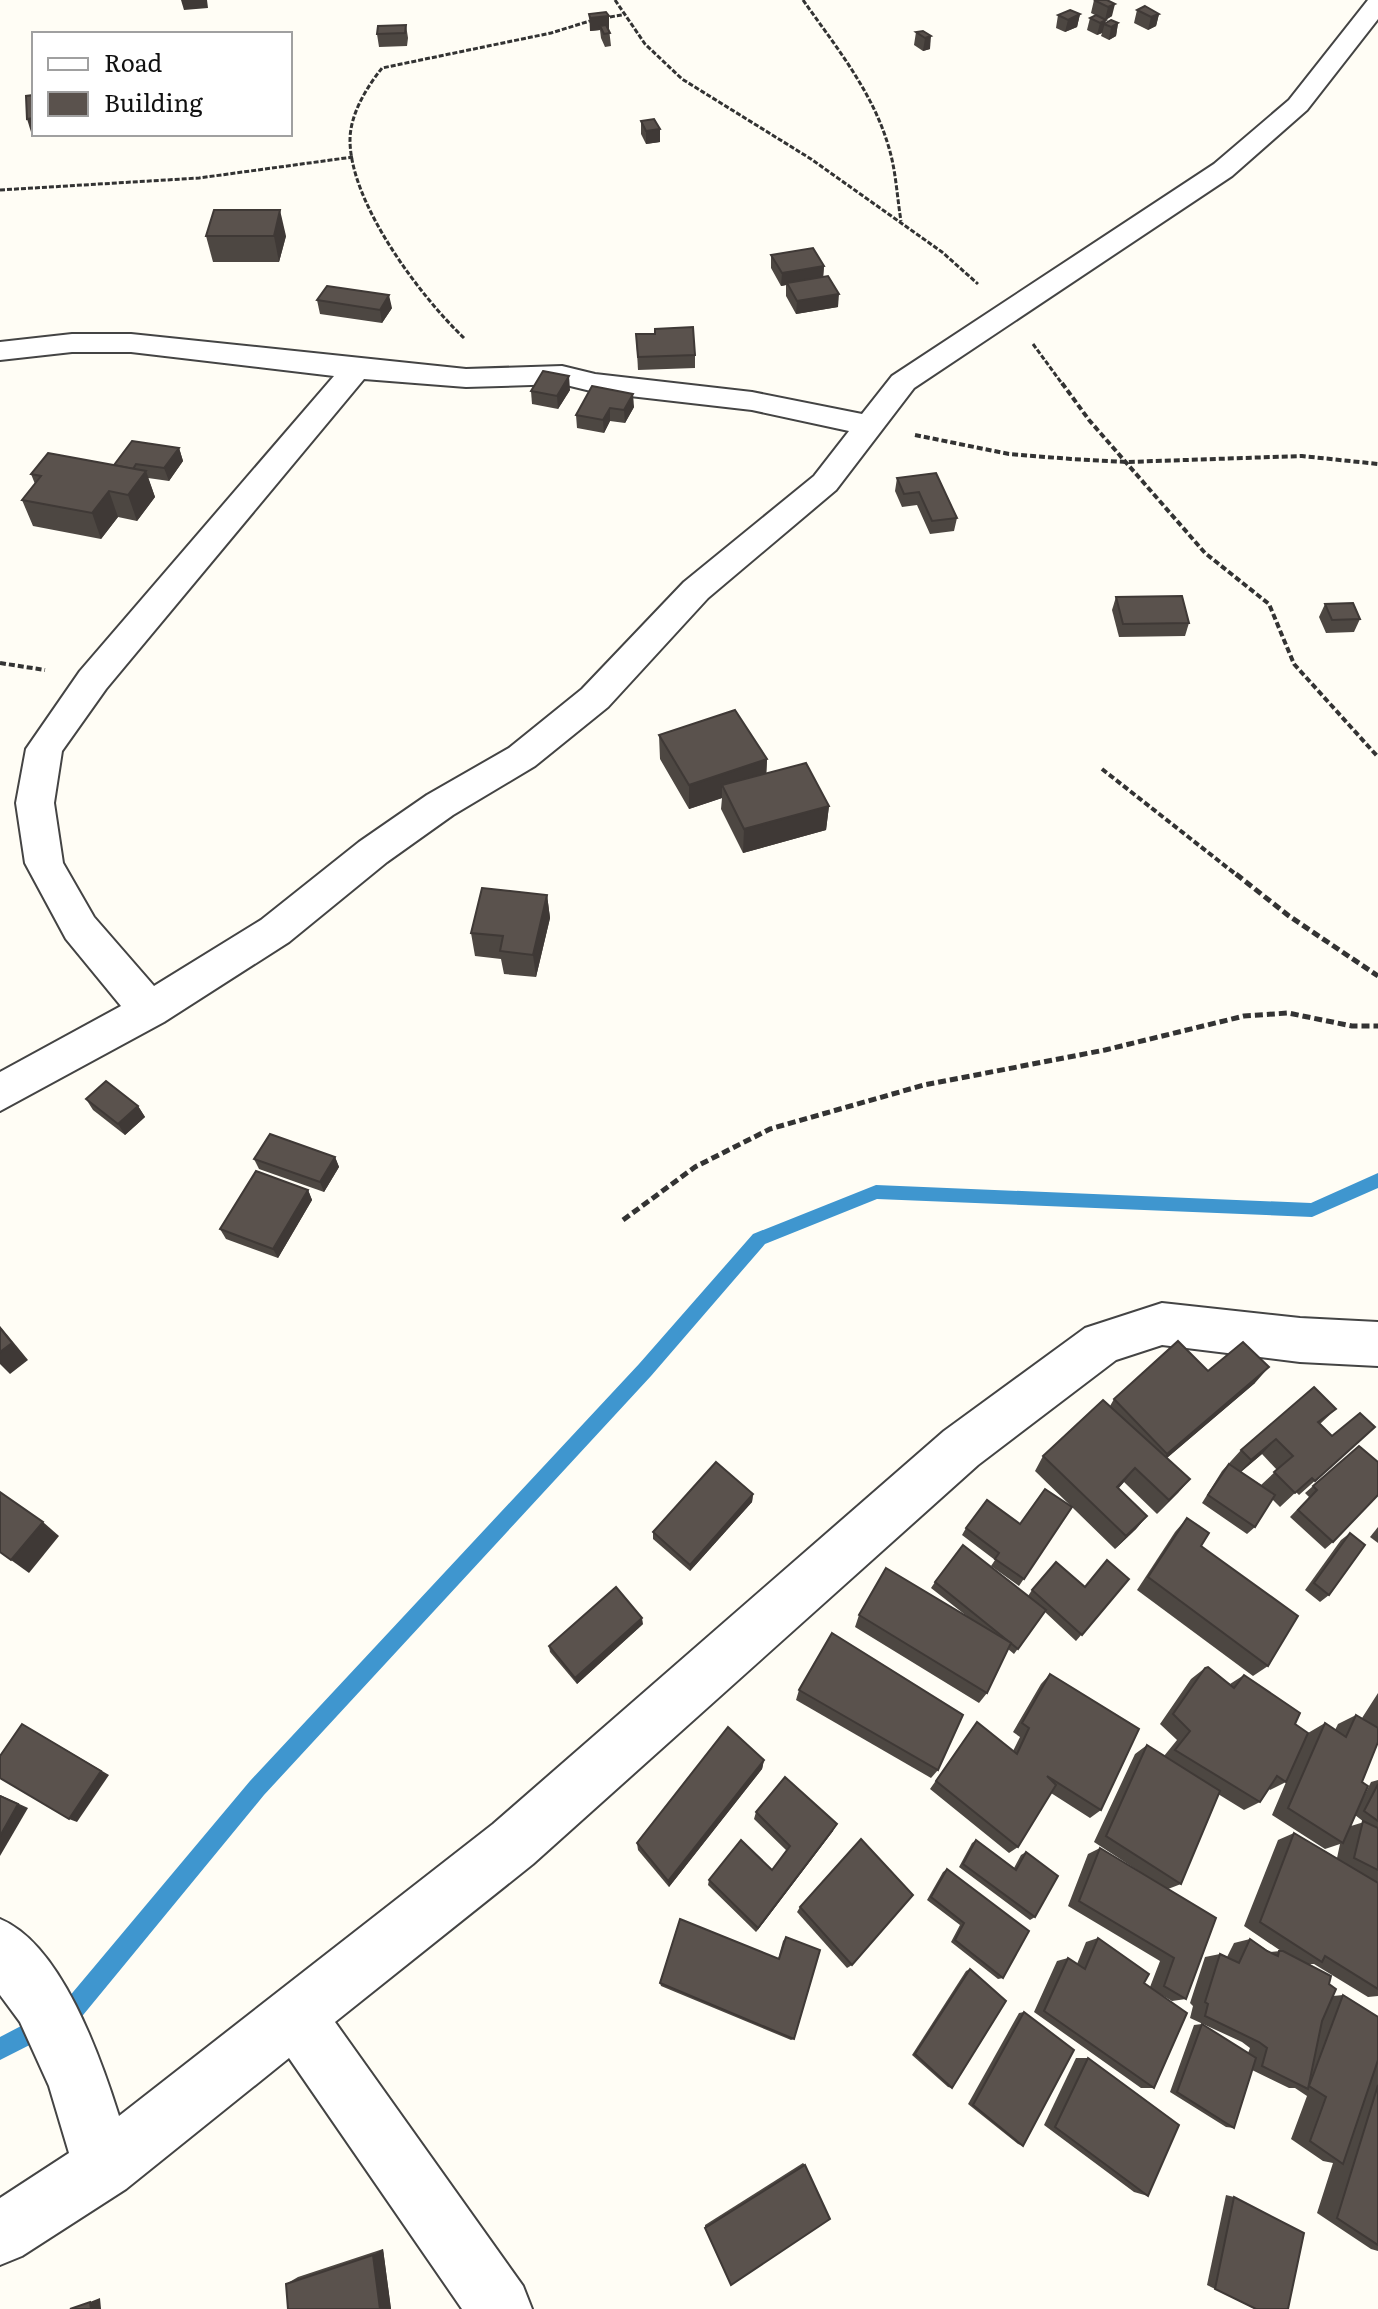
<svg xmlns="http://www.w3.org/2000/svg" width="1378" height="2309" font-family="Literata,serif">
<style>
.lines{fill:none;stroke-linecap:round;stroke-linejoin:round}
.stream{fill:#3f96cf;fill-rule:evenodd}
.minor-casing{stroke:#444;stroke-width:4}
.path-far2{stroke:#333;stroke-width:3;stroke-dasharray:5 2;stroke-linecap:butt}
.path-far1{stroke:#333;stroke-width:4;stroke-dasharray:6 3;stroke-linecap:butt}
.path{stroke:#333;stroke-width:5;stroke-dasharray:8 4;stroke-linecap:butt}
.minor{fill:#fff;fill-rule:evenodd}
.wall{fill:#4d4742;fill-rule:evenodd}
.shaded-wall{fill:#3f3936}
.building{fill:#5a524d;stroke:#3f3936;stroke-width:2}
</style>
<rect width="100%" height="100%" fill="#fffdf5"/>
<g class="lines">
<polygon class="stream" points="1378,1173 1378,1188 1312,1217 877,1199 765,1244 651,1376 264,1795 79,2020 0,2060 0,2037 63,2004 250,1781 639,1364 753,1234 876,1185 1311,1203"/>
<g class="minor-casing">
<g id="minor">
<path d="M1368,0H1378V19L1307,110L1232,176L914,388L836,490L708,598L608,707L535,766L453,815L387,862L289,942L164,1022L0,1111V1072L121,1006L66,939L25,863L16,803L26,749L80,671L334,376L131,352H72L0,360V342L72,334H131L466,369L562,366L595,374L752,392L862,414L892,376L1214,164L1289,100ZM364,379L466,387L562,384L595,392L752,410L849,431L814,476L684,582L582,689L509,748L427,795L359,842L261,920L154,986L94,917L63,863L54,803L62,751L106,689Z"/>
<path d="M1162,1303L1300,1318L1378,1322V1366L1300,1362L1162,1345L1116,1360L978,1465L533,1864L335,2022L523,2286L532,2309H462L289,2058L126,2189L22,2256L0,2265V2198L69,2153L49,2086L20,2022L0,1995V1919C61,1944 100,2056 119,2116L493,1824L944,1431L1085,1328Z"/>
</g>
</g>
<g class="path-far2">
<polyline points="615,0 645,44 682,79 811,159 942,252 978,284"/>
<path d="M803,0C836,47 873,92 889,148C896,171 897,197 901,221"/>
<polyline points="603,18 622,15"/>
<polyline points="0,190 199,178 353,157"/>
<path d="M464,338C420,296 350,203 350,140C350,114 367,87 382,68L551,33L593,20"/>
<polyline points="1033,344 1063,385"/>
</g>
<g class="path-far1">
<polyline points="1062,383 1089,420 1205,553 1269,604 1294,664 1378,757"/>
<polyline points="915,435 1009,454 1071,459 1127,462 1302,456 1378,464"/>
<polyline points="0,663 45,670"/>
<polyline points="1102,769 1238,876"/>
</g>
<g class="path">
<polyline points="1236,874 1289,916 1378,976"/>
<polyline points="623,1220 695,1167 770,1129 924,1085 1105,1050 1244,1016 1288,1013 1352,1026 1378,1026"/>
</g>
<use href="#minor" class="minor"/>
</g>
<g class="wall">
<polygon points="1094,0 1107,0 1112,16 1106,20 1105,23 1118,23 1116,36 1109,40 1101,36 1102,33 1097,35 1087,30 1090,18 1095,15 1091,13"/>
<polygon points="1137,10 1159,14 1156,26 1148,30 1134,23"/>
<polygon points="589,14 609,29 611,46 605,47 601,38 600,30 590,31"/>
<polygon points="1080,14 1077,27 1065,32 1056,28 1058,15"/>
<polygon points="406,25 408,38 407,46 379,47 377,34"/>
<polygon points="923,31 930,49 923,51 914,45 916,32"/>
<polygon points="641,121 660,142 646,144 641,134"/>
<polygon points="206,236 286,236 279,262 213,262"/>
<polygon points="771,255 824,266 823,277 838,307 796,314 786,296 786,285 781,286 771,268"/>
<polygon points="317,300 392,308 382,323 320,314"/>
<polygon points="636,334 695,355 695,368 638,370"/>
<polygon points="592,386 634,407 625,423 610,421 604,433 577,428 576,415"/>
<polygon points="570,390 558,409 532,404 531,391"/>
<polygon points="179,448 183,461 169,481 148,478 155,497 137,521 118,517 101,539 33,526 22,500 35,484 31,474 114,465"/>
<polygon points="897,478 957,518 954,531 930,534 917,505 902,507 895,491"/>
<polygon points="1116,597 1189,623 1185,636 1119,637 1112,610"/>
<polygon points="1325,604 1360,619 1354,632 1326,633 1319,617"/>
<polygon points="659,735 767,759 766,773 829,806 826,830 743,853 721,809 722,798 689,809 660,759"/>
<polygon points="547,895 550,918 536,977 504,974 501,959 475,956 471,933"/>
<polygon points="86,1099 138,1106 145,1117 125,1135 93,1110"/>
<polygon points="335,1157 339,1167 324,1192 259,1169 254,1159"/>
<polygon points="308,1190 312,1200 278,1258 226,1239 220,1229"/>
<polygon points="1208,1371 1255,1383 1167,1458 1190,1479 1157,1514 1124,1482 1118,1489 1147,1516 1136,1529 1115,1549 1035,1471 1043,1456 1110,1406 1114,1399"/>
<path d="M1336,1409L1320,1424L1332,1436L1375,1427L1299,1495L1296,1492L1280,1507L1272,1499L1255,1527L1247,1534L1202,1503L1222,1471L1241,1450ZM1262,1454L1277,1470L1261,1485L1241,1472Z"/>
<polygon points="1359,1446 1333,1542 1325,1549 1290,1517 1309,1497 1305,1493"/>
<polygon points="753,1494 752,1502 690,1571 653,1539 653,1532"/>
<polygon points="1072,1507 1019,1586 991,1566 995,1560 962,1535 966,1528 1020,1524"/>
<polygon points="1187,1518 1268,1666 1253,1676 1137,1590 1175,1532"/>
<polygon points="1378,1527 1378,1543 1370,1537"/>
<polygon points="1350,1533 1329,1595 1320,1602 1305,1590 1341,1540"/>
<polygon points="1129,1579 1076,1641 1045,1612 1014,1654 1008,1649 987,1693 979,1703 855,1627 859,1615 968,1617 931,1588 935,1582 1028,1596 1032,1590 1085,1587"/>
<polygon points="643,1624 577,1684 550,1652 549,1646"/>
<path d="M1205,1668L1230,1684L1244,1675L1295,1724L1308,1733L1325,1723L1335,1730L1338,1724L1356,1715L1366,1721L1362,1718L1378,1693V1742L1362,1782L1359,1806L1371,1782L1378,1780V1996L1368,1997L1314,1964H1310L1329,1984L1333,1996L1343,1995L1378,2017V2251L1371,2249L1317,2213L1333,2163L1323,2161L1291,2139L1307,2096L1295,2088H1289L1252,2070L1234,2128L1226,2127L1170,2092L1194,2025L1202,2024L1248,2053L1250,2048L1242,2042L1190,2018L1193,2006L1190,2003L1205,1957L1220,1954L1227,1957L1234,1943L1250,1939L1270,1952L1281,1951L1244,1926L1278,1840L1294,1833L1337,1858L1340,1844L1325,1849L1272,1815L1292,1768L1286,1782L1270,1790L1269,1789L1260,1802L1244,1810L1218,1794L1181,1884L1168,1889L1186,1999L1172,2001L1160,1994L1154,2088H1141L1034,2012L1057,1961L1068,1958L1077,1964L1086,1942L1098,1938L1144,1983L1150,1987L1160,1961L1068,1906L1088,1854L1100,1848L1157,1883L1094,1842L1135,1754L1147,1745L1164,1756L1177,1740L1160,1724L1191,1679ZM1355,1815L1364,1822L1351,1826Z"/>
<polygon points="1050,1674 1101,1810 1090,1818 1051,1793 1018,1847 1009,1853 930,1789 977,1722 1013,1751 1020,1737 1013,1732 1041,1684"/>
<polygon points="799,1690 938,1770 931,1778 796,1700"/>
<polygon points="764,1760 762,1769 669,1887 638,1850 637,1843"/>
<polygon points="756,1812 833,1831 756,1932 708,1885 709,1880 772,1870 787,1851 754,1819"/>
<polygon points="976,1840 1014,1868 1021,1855 1026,1852 1035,1917 1030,1920 959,1867 972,1843"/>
<polygon points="947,1869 1003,1978 998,1979 951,1942 960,1925 927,1900 943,1872"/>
<polygon points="800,1907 852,1965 847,1968 797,1912"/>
<polygon points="786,1937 794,2039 791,2040 661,1986 660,1983 778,1959 783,1941"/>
<polygon points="970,1969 952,2088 948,2087 912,2055 966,1971"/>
<polygon points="1024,2012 1023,2146 1018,2144 968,2104 1019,2013"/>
<polygon points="1076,2058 1088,2058 1148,2196 1134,2192 1044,2125"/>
<polygon points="803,2163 805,2165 705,2228 705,2225"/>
<polygon points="1226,2195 1234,2197 1288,2309 1255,2309 1207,2285"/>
<polygon points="383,2249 391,2309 288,2309 286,2284 298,2277"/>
</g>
<g class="shaded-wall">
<polygon points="181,0 207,0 208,8 184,10"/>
<polygon points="1115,4 1112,16 1105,20 1108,7"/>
<polygon points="1080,14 1077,27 1065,32 1068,20"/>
<polygon points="1159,14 1156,26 1148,30 1151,17"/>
<polygon points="609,16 609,29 602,30 600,26 600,30 590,31 590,18"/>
<polygon points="1106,20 1102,33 1097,35 1100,23"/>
<polygon points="1118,23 1116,36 1109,40 1111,27"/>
<polygon points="931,36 930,49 923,51 925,38"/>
<polygon points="34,118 34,132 31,132 27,119"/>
<polygon points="660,129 660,142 646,144 646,131"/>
<polygon points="280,210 286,236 279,262 274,236"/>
<polygon points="824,266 823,279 787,283 786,285 781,286 782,273"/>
<polygon points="839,294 838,307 796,314 797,301"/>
<polygon points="389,295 392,308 382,323 380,310"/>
<polygon points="569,376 570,390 558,409 557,396"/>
<polygon points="633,394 634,407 625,423 624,410"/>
<polygon points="610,408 610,421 604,433 603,420"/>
<polygon points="179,448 183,461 169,481 164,468"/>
<polygon points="146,471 155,497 137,521 128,495"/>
<polygon points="109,491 118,517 101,539 92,513"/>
<polygon points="767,759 766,784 722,785 722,798 689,809 689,785"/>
<polygon points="829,806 826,830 743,853 744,829"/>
<polygon points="547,895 550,918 536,977 533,955"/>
<polygon points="138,1106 145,1117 125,1135 118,1124"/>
<polygon points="335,1157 339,1167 324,1192 320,1182"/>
<polygon points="308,1190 312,1200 278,1258 273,1249"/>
<polygon points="0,1326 28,1360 10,1374 0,1364"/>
<polygon points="1269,1367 1255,1383 1155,1468 1167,1454"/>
<polygon points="1276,1439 1262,1454 1237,1475 1251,1460"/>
<polygon points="1135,1468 1124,1482 1106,1502 1117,1487"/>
<polygon points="1190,1479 1178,1493 1157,1514 1169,1500"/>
<polygon points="753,1494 752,1502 690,1571 690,1565"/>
<polygon points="1147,1516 1136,1529 1115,1549 1126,1536"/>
<polygon points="43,1522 59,1536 29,1573 11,1560"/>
<polygon points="642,1618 643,1624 577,1684 575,1678"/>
<polygon points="22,1724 109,1775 77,1822 69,1819"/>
<polygon points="764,1760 762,1769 669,1887 668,1881"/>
<polygon points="0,1795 28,1808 0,1856"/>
<polygon points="837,1824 833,1831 756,1932 758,1928"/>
<polygon points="383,2249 391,2309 380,2309 373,2255"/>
<polygon points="100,2298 101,2309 91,2309 90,2302"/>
</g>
<g class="building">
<polygon points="1094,0 1107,0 1115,4 1108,7"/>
<polygon points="1145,6 1159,14 1151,17 1137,10"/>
<polygon points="1070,10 1080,14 1068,20 1058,15"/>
<polygon points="606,12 609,16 590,18 589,14"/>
<polygon points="1096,15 1106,20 1100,23 1090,18"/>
<polygon points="1111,20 1118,23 1111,27 1104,24"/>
<polygon points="406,25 405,33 377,34 378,26"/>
<polygon points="606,25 610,33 604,34 600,26"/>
<polygon points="923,31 931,36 925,38 916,32"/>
<polygon points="34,95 34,118 27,119 26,96"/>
<polygon points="654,119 660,129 646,131 641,121"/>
<polygon points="214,210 280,210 274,236 206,236"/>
<polygon points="813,248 824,266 782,273 771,255"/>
<polygon points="828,276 839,294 797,301 787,283"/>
<polygon points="327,286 389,295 380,310 317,300"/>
<polygon points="693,327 695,355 638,357 636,334 655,334 655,329"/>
<polygon points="543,371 569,376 557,396 531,391"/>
<polygon points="592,386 633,394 624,410 610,408 603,420 576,415"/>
<polygon points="132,441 179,448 164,468 136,464 133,469 114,465"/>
<polygon points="48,453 146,471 128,495 109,491 92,513 22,500 41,476 31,474"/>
<polygon points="936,473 957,518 932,521 919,492 904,494 897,478"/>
<polygon points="1182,596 1189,623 1123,624 1116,597"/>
<polygon points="1353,603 1360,619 1332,620 1325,604"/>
<polygon points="735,710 767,759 689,785 659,735"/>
<polygon points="806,763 829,806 744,829 722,785"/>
<polygon points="482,888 547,895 533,955 500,951 503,936 471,933"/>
<polygon points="106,1081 138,1106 118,1124 86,1099"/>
<polygon points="270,1134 335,1157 320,1182 254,1159"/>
<polygon points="256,1171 308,1190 273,1249 220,1229"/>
<polygon points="0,1328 12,1343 0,1352"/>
<polygon points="1178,1341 1208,1371 1243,1342 1269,1367 1167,1454 1114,1399"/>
<polygon points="1314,1387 1336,1409 1318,1422 1332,1436 1360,1413 1375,1427 1315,1481 1312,1478 1295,1493 1274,1472 1293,1456 1276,1439 1251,1460 1241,1450"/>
<polygon points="1103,1400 1190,1479 1169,1500 1135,1468 1117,1487 1147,1516 1126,1536 1043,1456"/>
<polygon points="1359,1446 1378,1462 1378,1495 1333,1542 1298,1510 1317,1490 1313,1486"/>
<polygon points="716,1462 753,1494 690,1565 653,1532"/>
<polygon points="1229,1464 1275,1495 1255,1527 1208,1495"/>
<polygon points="1045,1489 1072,1507 1024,1579 995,1559 999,1553 966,1528 987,1500 1020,1524"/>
<polygon points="0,1492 43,1522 11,1560 0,1552"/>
<polygon points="1187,1518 1209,1533 1201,1546 1298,1616 1268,1666 1148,1577"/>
<polygon points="1350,1533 1365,1545 1329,1595 1314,1583"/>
<polygon points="963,1545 1046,1610 1018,1649 935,1582"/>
<polygon points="1107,1560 1129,1579 1082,1635 1032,1590 1056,1562 1085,1587"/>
<polygon points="886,1568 1011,1643 987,1693 859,1615"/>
<polygon points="616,1587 642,1618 575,1678 549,1646"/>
<polygon points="832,1633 963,1715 938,1770 799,1690"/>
<polygon points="1208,1667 1234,1688 1244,1675 1300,1713 1295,1724 1308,1733 1286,1782 1277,1776 1260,1802 1175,1750 1190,1731 1173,1714 1205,1668"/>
<polygon points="1050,1674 1139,1729 1101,1810 1047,1776 1056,1785 1018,1847 936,1781 977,1722 1017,1754 1029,1728 1022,1723"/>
<polygon points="1356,1715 1378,1728 1378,1742 1362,1782 1368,1786 1343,1843 1288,1808 1325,1723 1346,1737"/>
<polygon points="22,1724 101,1771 69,1819 0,1778 0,1756"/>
<polygon points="728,1727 764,1760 668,1881 637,1843"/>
<polygon points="1147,1745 1220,1791 1181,1884 1106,1836"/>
<polygon points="785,1777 837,1824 758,1928 709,1880 741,1840 772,1870 790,1846 756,1812"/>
<polygon points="1378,1784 1378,1821 1364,1811"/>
<polygon points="0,1796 18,1804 0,1836"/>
<polygon points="1363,1821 1378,1828 1378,1870 1354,1858"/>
<polygon points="1294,1833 1378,1883 1378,1989 1325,1956 1322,1962 1260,1922"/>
<polygon points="861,1839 913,1895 852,1965 800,1907"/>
<polygon points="976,1840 1016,1870 1026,1852 1058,1876 1035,1917 963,1864"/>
<polygon points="1100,1848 1216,1918 1186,1999 1164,1986 1174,1958 1079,1901"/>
<polygon points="947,1869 1029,1931 1003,1978 955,1940 964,1923 931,1897"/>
<polygon points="680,1919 779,1959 786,1937 820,1950 794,2039 660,1983"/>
<polygon points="1098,1938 1149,1974 1144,1983 1187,2013 1154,2088 1044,2011 1068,1958 1085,1969"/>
<polygon points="1250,1939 1267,1951 1278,1956 1279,1951 1283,1951 1331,1976 1329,1984 1336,1989 1322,2021 1308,2089 1262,2066 1267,2048 1259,2042 1205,2016 1208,2004 1205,2002 1220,1954 1239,1963"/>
<polygon points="970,1969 1006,2001 952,2088 915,2054"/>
<polygon points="1343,1995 1378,2017 1378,2060 1343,2164 1310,2141 1326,2097 1309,2086"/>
<polygon points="1024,2012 1074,2050 1023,2146 973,2105"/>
<polygon points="1202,2024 1256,2058 1234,2128 1177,2092"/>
<polygon points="1088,2058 1179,2125 1148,2196 1055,2127"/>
<polygon points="1378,2085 1378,2245 1337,2218"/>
<polygon points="805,2165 830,2219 731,2285 705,2228"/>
<polygon points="1234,2197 1304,2233 1288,2309 1256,2309 1215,2289"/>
<polygon points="373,2255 380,2309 288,2309 286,2284"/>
<polygon points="90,2302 91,2309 70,2309"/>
</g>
<rect x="32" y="32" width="260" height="104" fill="#ffffff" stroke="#a0a0a0" stroke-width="2"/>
<rect x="48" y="58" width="40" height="12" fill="#ffffff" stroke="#a0a0a0" stroke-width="2"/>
<text x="104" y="72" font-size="24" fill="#111111">Road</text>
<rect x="48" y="92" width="40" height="24" fill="#5a524d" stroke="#a0a0a0" stroke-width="2"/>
<text x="104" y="112" font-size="24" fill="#111111">Building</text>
</svg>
